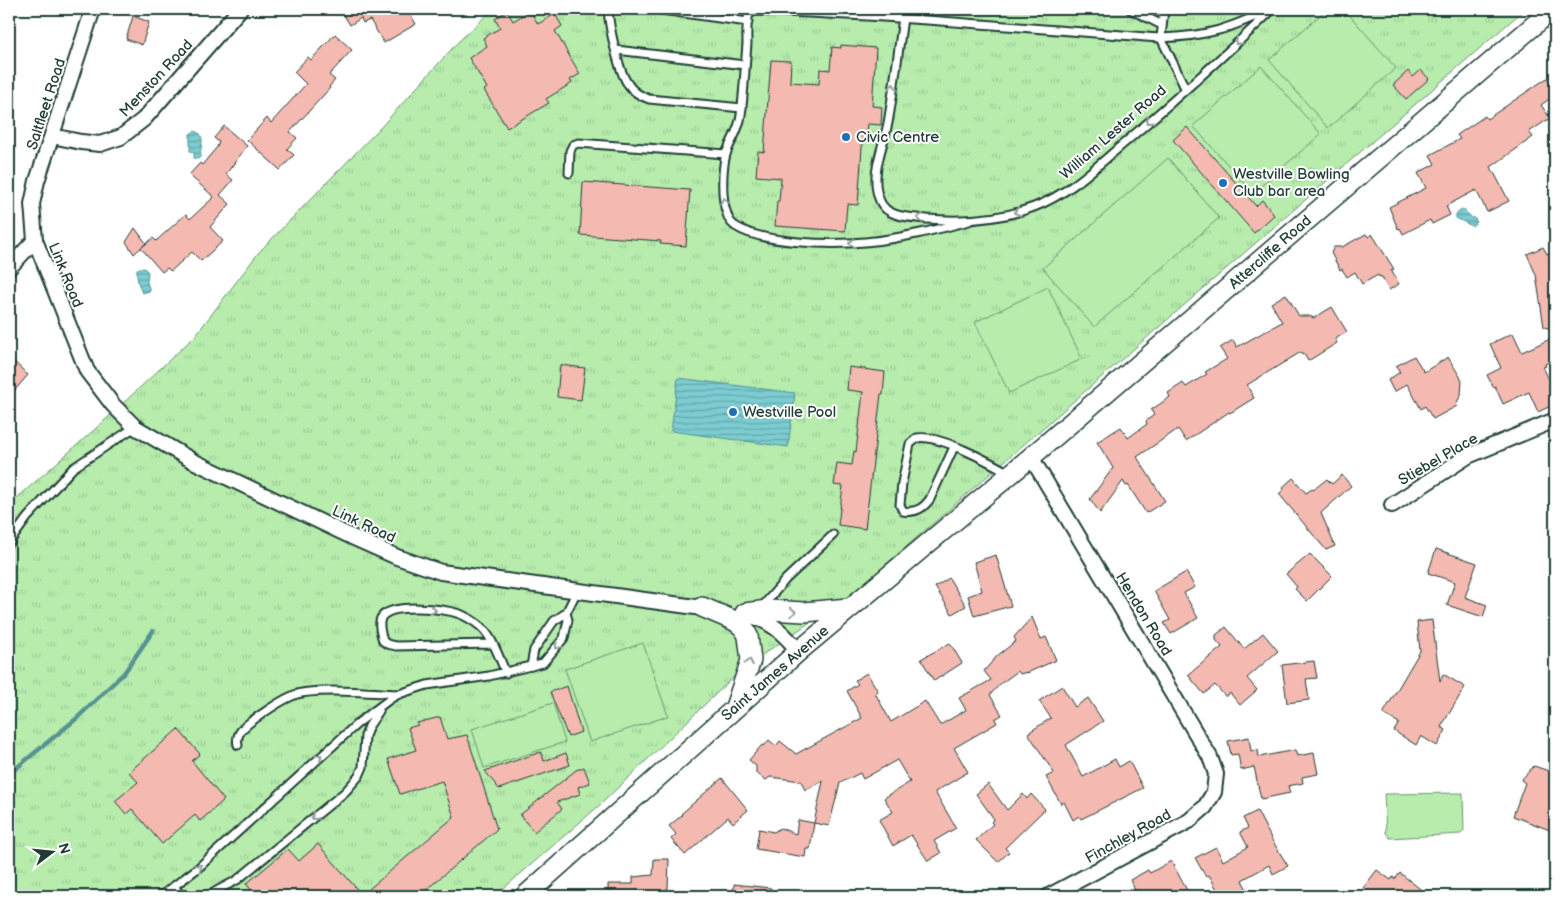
<svg xmlns="http://www.w3.org/2000/svg" width="1564" height="905" font-family="'Balsamiq Sans',sans-serif">
<style>
.grass{fill:url(#grass-tufts);stroke:#6b9470}
.pitch{fill:#b7ecad;stroke:#6b9470}
.water{fill:url(#water-rules);stroke:#569392}
.lines{fill:none;stroke-linecap:round;stroke-linejoin:round}
.stream{stroke:#569392;stroke-width:4.5}
.building{fill:#f4b9b1;stroke:#1f3d34}
.lane-casing{stroke:#1f3d34;stroke-width:11}
.street-casing{stroke:#1f3d34;stroke-width:18}
.secondary-casing{stroke:#1f3d34;stroke-width:22}
.lane{stroke:#fff;stroke-width:7}
.street{stroke:#fff;stroke-width:14}
.secondary{stroke:#fff;stroke-width:19}
.oneway{stroke:#8f9e9a}
.poi-dot{fill:#1f6fb2;stroke:#fff;stroke-width:2}
.labels{text-anchor:middle;stroke-width:4;stroke-linejoin:round;paint-order:stroke}
.street-label{font-size:15px;fill:#1f3d34;stroke:#fff}
.poi-label{font-size:15px;fill:#1f3d34;stroke:#fff;text-anchor:start}
</style>
<defs>
<pattern id="grass-tufts" width="24" height="20" patternUnits="userSpaceOnUse" patternTransform="scale(1.25)"><rect width="24" height="20" fill="#b7ecad"/><path d="M3 7l-1-3M5 7V3M7 7l1-3M15 17l-1-3M17 17v-4M19 17l1-3" fill="none" stroke="#9dcb95"/></pattern>
<pattern id="water-rules" width="6" height="5" patternUnits="userSpaceOnUse" patternTransform="scale(1.25)"><rect width="6" height="5" fill="#7bccd1"/><path d="M0 2.5h6" fill="none" stroke="#64a7aa"/></pattern>
</defs>
<rect width="100%" height="100%" fill="#fff"/>
<filter id="ink" filterUnits="userSpaceOnUse"><feTurbulence type="fractalNoise" baseFrequency=".02" numOctaves="2"/><feDisplacementMap in="SourceGraphic" scale="10" xChannelSelector="R" yChannelSelector="G"/><feConvolveMatrix kernelMatrix="1 2 1 2 8 2 1 2 1" color-interpolation-filters="sRGB"/></filter>
<g filter="url(#ink)">
<polygon class="grass" points="493,9 1525,9 853,593 743,668 601,804 495,896 9,896 9,505 103,422 195,336 259,252 381,127 457,43"/>
<g class="pitch">
<polygon points="1327,9 1344,9 1396,68 1328,128 1269,60"/>
<polygon points="1261,66 1321,134 1253,193 1193,126"/>
<polygon points="1168,158 1219,218 1094,327 1043,268"/>
<polygon points="1048,287 1082,359 1009,393 975,322"/>
<polygon points="643,643 668,716 590,742 565,669"/>
<polygon points="553,703 565,742 484,768 472,729"/>
<polygon points="1463,793 1464,830 1461,834 1390,838 1386,833 1384,794"/>
</g>
<g class="water">
<path d="M195,131L200,134C205,142 199,148 201,156L198,159L194,158V153L190,151V134Z"/>
<polygon points="1463,209 1471,217 1475,219 1477,222 1472,226 1456,218 1456,214"/>
<path d="M144,268L148,272L147,282L150,291L142,293C139,286 136,278 137,269Z"/>
<polygon points="678,378 795,393 788,447 671,431"/>
</g>
<g class="lines">
<polyline class="stream" points="9,774 76,719 124,673 153,631"/>
</g>
<g class="building">
<polygon points="340,9 407,9 416,24 384,43 370,20 363,23 361,18 350,25"/>
<polygon points="507,11 513,21 530,11 538,24 555,14 562,26 555,31 580,74 570,80 572,83 546,99 549,103 507,128 484,90 487,88 469,58 487,46 483,38 500,28 495,19"/>
<polygon points="133,16 149,22 142,45 126,39"/>
<polygon points="335,34 352,50 329,75 335,80 329,87 330,88 290,132 297,138 287,149 294,155 280,170 247,140 267,118 271,123 306,84 294,72 308,57 311,60"/>
<polygon points="841,45 876,48 872,106 882,107 881,125 868,124 867,133 863,133 858,205 847,204 845,231 775,226 777,201 779,201 781,178 756,176 758,151 764,152 771,60 791,61 790,82 819,84 820,69 830,70 832,47 841,48"/>
<polygon points="1421,70 1429,79 1406,99 1393,85 1408,71 1413,77"/>
<polygon points="1547,78 1555,89 1555,95 1541,105 1550,118 1529,132 1533,137 1491,167 1509,201 1487,212 1476,190 1446,206 1450,215 1432,224 1430,220 1403,234 1400,228 1398,229 1389,207 1426,188 1418,173 1435,164 1430,155 1460,139 1457,135 1485,116 1487,119"/>
<polygon points="224,126 247,146 226,174 233,180 220,195 230,204 210,227 223,241 201,261 192,252 171,271 167,268 162,272 141,248 153,238 156,241 186,214 190,219 214,197 189,175 200,163 202,165 217,147 219,142 214,138"/>
<polygon points="1187,127 1256,206 1262,200 1274,215 1254,233 1173,140"/>
<polygon points="583,182 690,190 686,246 660,244 661,241 580,235"/>
<polygon points="135,228 146,243 134,254 126,242"/>
<polygon points="1366,234 1368,237 1372,234 1394,269 1391,270 1399,284 1389,290 1381,276 1379,277 1378,275 1362,284 1355,272 1347,277 1342,269 1340,270 1331,253 1334,247 1342,247"/>
<polygon points="1543,247 1547,254 1555,253 1555,330 1544,327 1536,275 1527,254"/>
<polygon points="1286,294 1299,316 1309,316 1314,318 1332,307 1347,332 1335,339 1337,343 1308,361 1304,354 1302,355 1301,352 1247,385 1254,398 1230,413 1229,412 1186,441 1178,429 1137,457 1165,501 1146,513 1128,485 1126,486 1123,481 1100,513 1090,499 1113,468 1097,442 1121,427 1128,438 1147,424 1146,421 1154,415 1151,410 1170,397 1168,393 1183,383 1186,387 1207,374 1205,372 1227,359 1220,348 1233,340 1237,347 1282,322 1271,303"/>
<polygon points="1513,333 1522,352 1550,339 1555,350 1555,359 1545,364 1546,366 1543,367 1555,392 1555,404 1538,412 1529,392 1503,404 1495,386 1493,387 1487,375 1501,368 1490,344"/>
<polygon points="1414,356 1424,372 1448,357 1462,380 1461,395 1456,404 1457,406 1433,419 1425,406 1421,409 1407,384 1394,392 1388,380 1400,372 1396,366"/>
<polygon points="9,357 28,375 9,397"/>
<polygon points="560,365 585,368 581,400 557,397"/>
<polygon points="849,367 885,372 883,395 881,394 865,529 838,525 843,486 834,485 837,463 852,465 854,451 856,452 863,392 847,390"/>
<polygon points="1342,475 1351,486 1321,513 1335,546 1326,550 1279,494 1284,489 1283,487 1293,478 1306,493 1312,489 1313,490 1327,479 1332,484"/>
<polygon points="1436,549 1477,563 1465,597 1487,605 1483,617 1447,605 1455,582 1428,573"/>
<polygon points="1310,554 1332,576 1307,601 1295,589 1297,587 1286,574"/>
<polygon points="996,555 1011,606 974,616 968,596 982,591 974,562"/>
<polygon points="1186,572 1195,587 1184,593 1198,618 1171,634 1164,623 1170,620 1154,591"/>
<polygon points="949,578 966,606 952,614 935,587"/>
<polygon points="1032,617 1041,639 1046,637 1056,660 1027,673 1027,672 1020,674 1018,671 1000,684 990,695 1002,715 995,719 997,723 954,748 968,772 935,792 956,828 934,841 941,853 928,861 911,835 893,846 879,820 893,812 884,798 910,782 897,760 863,779 860,773 840,783 829,826 814,823 823,781 805,790 801,781 770,777 766,780 756,773 756,766 749,760 762,745 764,746 769,740 776,746 780,741 796,754 862,718 847,691 858,684 855,680 867,673 878,691 875,693 891,722 925,701 940,725 966,710 959,698 991,680 984,671 997,656 1016,641 1014,637"/>
<polygon points="1432,620 1440,681 1443,674 1465,687 1441,727 1446,730 1437,746 1421,736 1416,745 1394,731 1399,723 1383,714 1420,651 1417,622"/>
<polygon points="1226,627 1244,649 1263,633 1278,651 1247,678 1257,690 1240,705 1230,693 1226,697 1215,685 1204,694 1188,675 1222,647 1216,640 1216,635"/>
<polygon points="950,643 962,663 934,681 921,659"/>
<polygon points="1314,661 1317,678 1306,679 1309,700 1287,703 1282,665"/>
<polygon points="567,686 581,732 568,737 550,692"/>
<polygon points="1062,686 1075,707 1088,698 1103,721 1066,745 1083,777 1115,759 1119,767 1129,761 1143,788 1081,819 1079,816 1073,820 1064,802 1061,804 1046,777 1054,773 1028,733 1051,718 1039,701"/>
<polygon points="440,717 447,739 467,735 497,829 419,896 257,896 246,884 288,849 299,861 318,844 362,895 454,817 442,781 400,794 388,759 416,750 408,728 418,725 417,723"/>
<polygon points="178,729 200,754 192,761 224,800 200,821 195,815 162,844 132,809 126,814 115,801 138,782 129,772"/>
<polygon points="1249,737 1251,751 1258,750 1259,757 1295,750 1297,756 1314,753 1318,774 1302,777 1303,783 1288,786 1290,793 1261,799 1254,767 1241,770 1238,754 1231,755 1228,741"/>
<polygon points="541,752 544,761 566,753 570,765 499,789 485,771"/>
<polygon points="1534,766 1549,771 1555,777 1555,832 1513,816 1525,783 1521,780"/>
<polygon points="584,767 590,783 578,787 580,794 557,802 562,809 534,832 520,815 576,770"/>
<polygon points="722,778 748,810 733,823 728,817 685,855 671,839 676,834 669,826 682,815 681,814"/>
<polygon points="988,784 1007,810 1023,794 1027,799 1031,794 1045,809 1005,848 1009,852 998,862 976,840 993,824 991,822 994,819 976,794"/>
<polygon points="1257,811 1272,840 1288,866 1273,874 1269,865 1242,880 1250,896 1228,896 1225,890 1219,893 1209,875 1206,877 1195,858 1216,847 1223,861 1248,847 1240,832 1248,828 1243,818"/>
<polygon points="798,820 814,823 810,849 806,849 805,857 756,849 759,829 774,832 780,828 796,834"/>
<polygon points="654,859 669,859 668,889 666,889 666,896 608,896 608,884 633,884 633,877 653,875"/>
<polygon points="1171,861 1188,892 1180,896 1138,896 1130,880 1148,870 1150,873"/>
<polygon points="1377,870 1391,880 1393,877 1395,879 1400,873 1429,896 1374,896 1363,888"/>
<polygon points="734,884 771,888 770,896 733,896"/>
</g>
<g class="lines">
<g class="lane-casing">
<g id="lane">
<path d="M608,9C609,25 618,71 628,84C633,92 640,96 649,99L742,108"/>
<polyline points="654,9 748,22"/>
<polyline points="732,9 733,19"/>
<polyline points="1130,9 1162,25"/>
<polyline points="1164,9 1161,38 1185,88"/>
<path d="M903,18C898,53 894,89 888,123C883,148 869,176 880,201C887,218 911,217 927,219C964,222 999,220 1034,207C1071,193 1099,164 1129,139C1177,98 1224,56 1270,12"/>
<polyline points="616,50 745,65"/>
<polyline points="569,173 570,151 573,145 578,143 726,154"/>
<path d="M969,221C935,230 900,239 865,242C833,245 762,244 735,226C731,223 728,218 727,214C721,199 722,169 726,154C731,140 739,131 741,115C744,92 745,67 747,44C747,34 746,23 749,14L755,11C891,15 1026,28 1161,38C1208,36 1229,29 1271,9"/>
<path d="M954,447L930,499C923,509 915,513 903,511L900,505L902,483L910,444L917,438C938,434 990,462 1009,473"/>
<polyline points="9,543 27,518 73,468 135,427"/>
<polyline points="761,608 786,579 833,535"/>
<path d="M492,644L396,646L387,644L383,641C381,634 378,625 381,618C391,602 445,609 460,614C467,617 474,621 480,626C493,637 499,658 506,673"/>
<polyline points="531,666 534,650 554,621 566,613 577,591"/>
<path d="M238,745C235,733 245,726 253,720C265,712 278,702 292,696C311,687 375,693 399,694"/>
<polyline points="174,886 181,896"/>
<polyline points="161,896 198,868 358,723 390,699 399,694 427,685 489,676 543,663 564,638 568,620 566,613"/>
<polyline points="207,896 237,880 345,792 359,776 363,767 365,736 369,726 379,711"/>
<polyline points="1552,896 1555,893"/>
</g>
</g>
<g class="street-casing">
<g id="street">
<polyline points="93,9 37,181 32,204 35,240 87,371 113,405 135,427 193,461 352,537 397,557 441,572 710,609"/>
<polyline points="52,136 81,142 100,144 121,137 144,119 240,9"/>
<polyline points="9,268 35,240"/>
<polyline points="1031,457 1210,757 1216,774 1214,792 1205,807 1189,821 1049,896"/>
<polyline points="1392,505 1468,456 1555,420"/>
<path d="M749,615C774,623 781,631 799,651"/>
</g>
</g>
<g class="secondary-casing">
<g id="secondary">
<polyline points="702,607 735,621 744,628 748,636 751,660 735,707"/>
<polyline points="745,613 768,610 804,612 849,608"/>
<polyline points="525,896 799,651 1031,457 1553,9"/>
</g>
</g>
<use href="#lane" class="lane"/>
<use href="#street" class="street"/>
<use href="#secondary" class="secondary"/>
</g>
<defs><path id="oneway-chevron" d="M-2-3.5L2.5 0L-2 3.5" fill="none" stroke-width="1.6" stroke-linecap="round" stroke-linejoin="round" transform="scale(1.25)"/></defs>
<g class="oneway">
<use href="#oneway-chevron" transform="translate(1238 42) rotate(138)"/>
<use href="#oneway-chevron" transform="translate(893 87) rotate(-82)"/>
<use href="#oneway-chevron" transform="translate(1149 121) rotate(139)"/>
<use href="#oneway-chevron" transform="translate(724 201) rotate(-98)"/>
<use href="#oneway-chevron" transform="translate(1017 212) rotate(163)"/>
<use href="#oneway-chevron" transform="translate(920 218) rotate(-175)"/>
<use href="#oneway-chevron" transform="translate(852 243) rotate(177)"/>
<use href="#oneway-chevron" transform="translate(433 610) rotate(7)"/>
<use href="#oneway-chevron" transform="translate(793 612) rotate(3)"/>
<use href="#oneway-chevron" transform="translate(558 646) rotate(130)"/>
<use href="#oneway-chevron" transform="translate(749 662) rotate(-80)"/>
<use href="#oneway-chevron" transform="translate(319 757) rotate(-42)"/>
<use href="#oneway-chevron" transform="translate(314 817) rotate(141)"/>
<use href="#oneway-chevron" transform="translate(199 867) rotate(-41)"/>
</g>
</g>
<g class="poi-dot">
<circle cx="846" cy="137" r="5"/>
<circle cx="1223" cy="183" r="5"/>
<circle cx="733" cy="412" r="5"/>
</g>
<g class="labels">
<g class="street-label">
<text transform="translate(156 78) rotate(-47)" y="5">Menston Road</text>
<text transform="translate(46 104) rotate(-72)" y="5">Saltfleet Road</text>
<text transform="translate(1113 132) rotate(-41)" y="5">William Lester Road</text>
<text transform="translate(1270 252) rotate(-41)" y="5">Attercliffe Road</text>
<text transform="translate(66 275) rotate(68)" y="5">Link Road</text>
<text transform="translate(1438 459) rotate(-30)" y="5">Stiebel Place</text>
<text transform="translate(364 524) rotate(25)" y="5">Link Road</text>
<text transform="translate(1144 614) rotate(59)" y="5">Hendon Road</text>
<text transform="translate(775 673) rotate(-41)" y="5">Saint James Avenue</text>
<text transform="translate(1128 836) rotate(-29)" y="5">Finchley Road</text>
</g>
<g class="poi-label">
<text x="856" y="142">Civic Centre</text>
<text x="1233" y="179">Westville Bowling<tspan x="1233" dy="17">Club bar area</tspan></text>
<text x="743" y="417">Westville Pool</text>
</g>
</g>
<rect width="1564" height="905" fill="none" stroke="#fff" stroke-width="30"/>
<rect x="15" y="15" width="1534" height="875" fill="none" stroke="#1f3d34" stroke-width="2" filter="url(#ink)"/>
<g transform="translate(52 852) rotate(74)" stroke="#ffffff" stroke-width="4" paint-order="stroke">
<path d="M0-4L9 19L0 12L-9 19Z" fill="#1f3d34"/>
<text y="-8" font-size="14" font-weight="bold" text-anchor="middle" fill="#1f3d34">N</text>
</g>
</svg>
